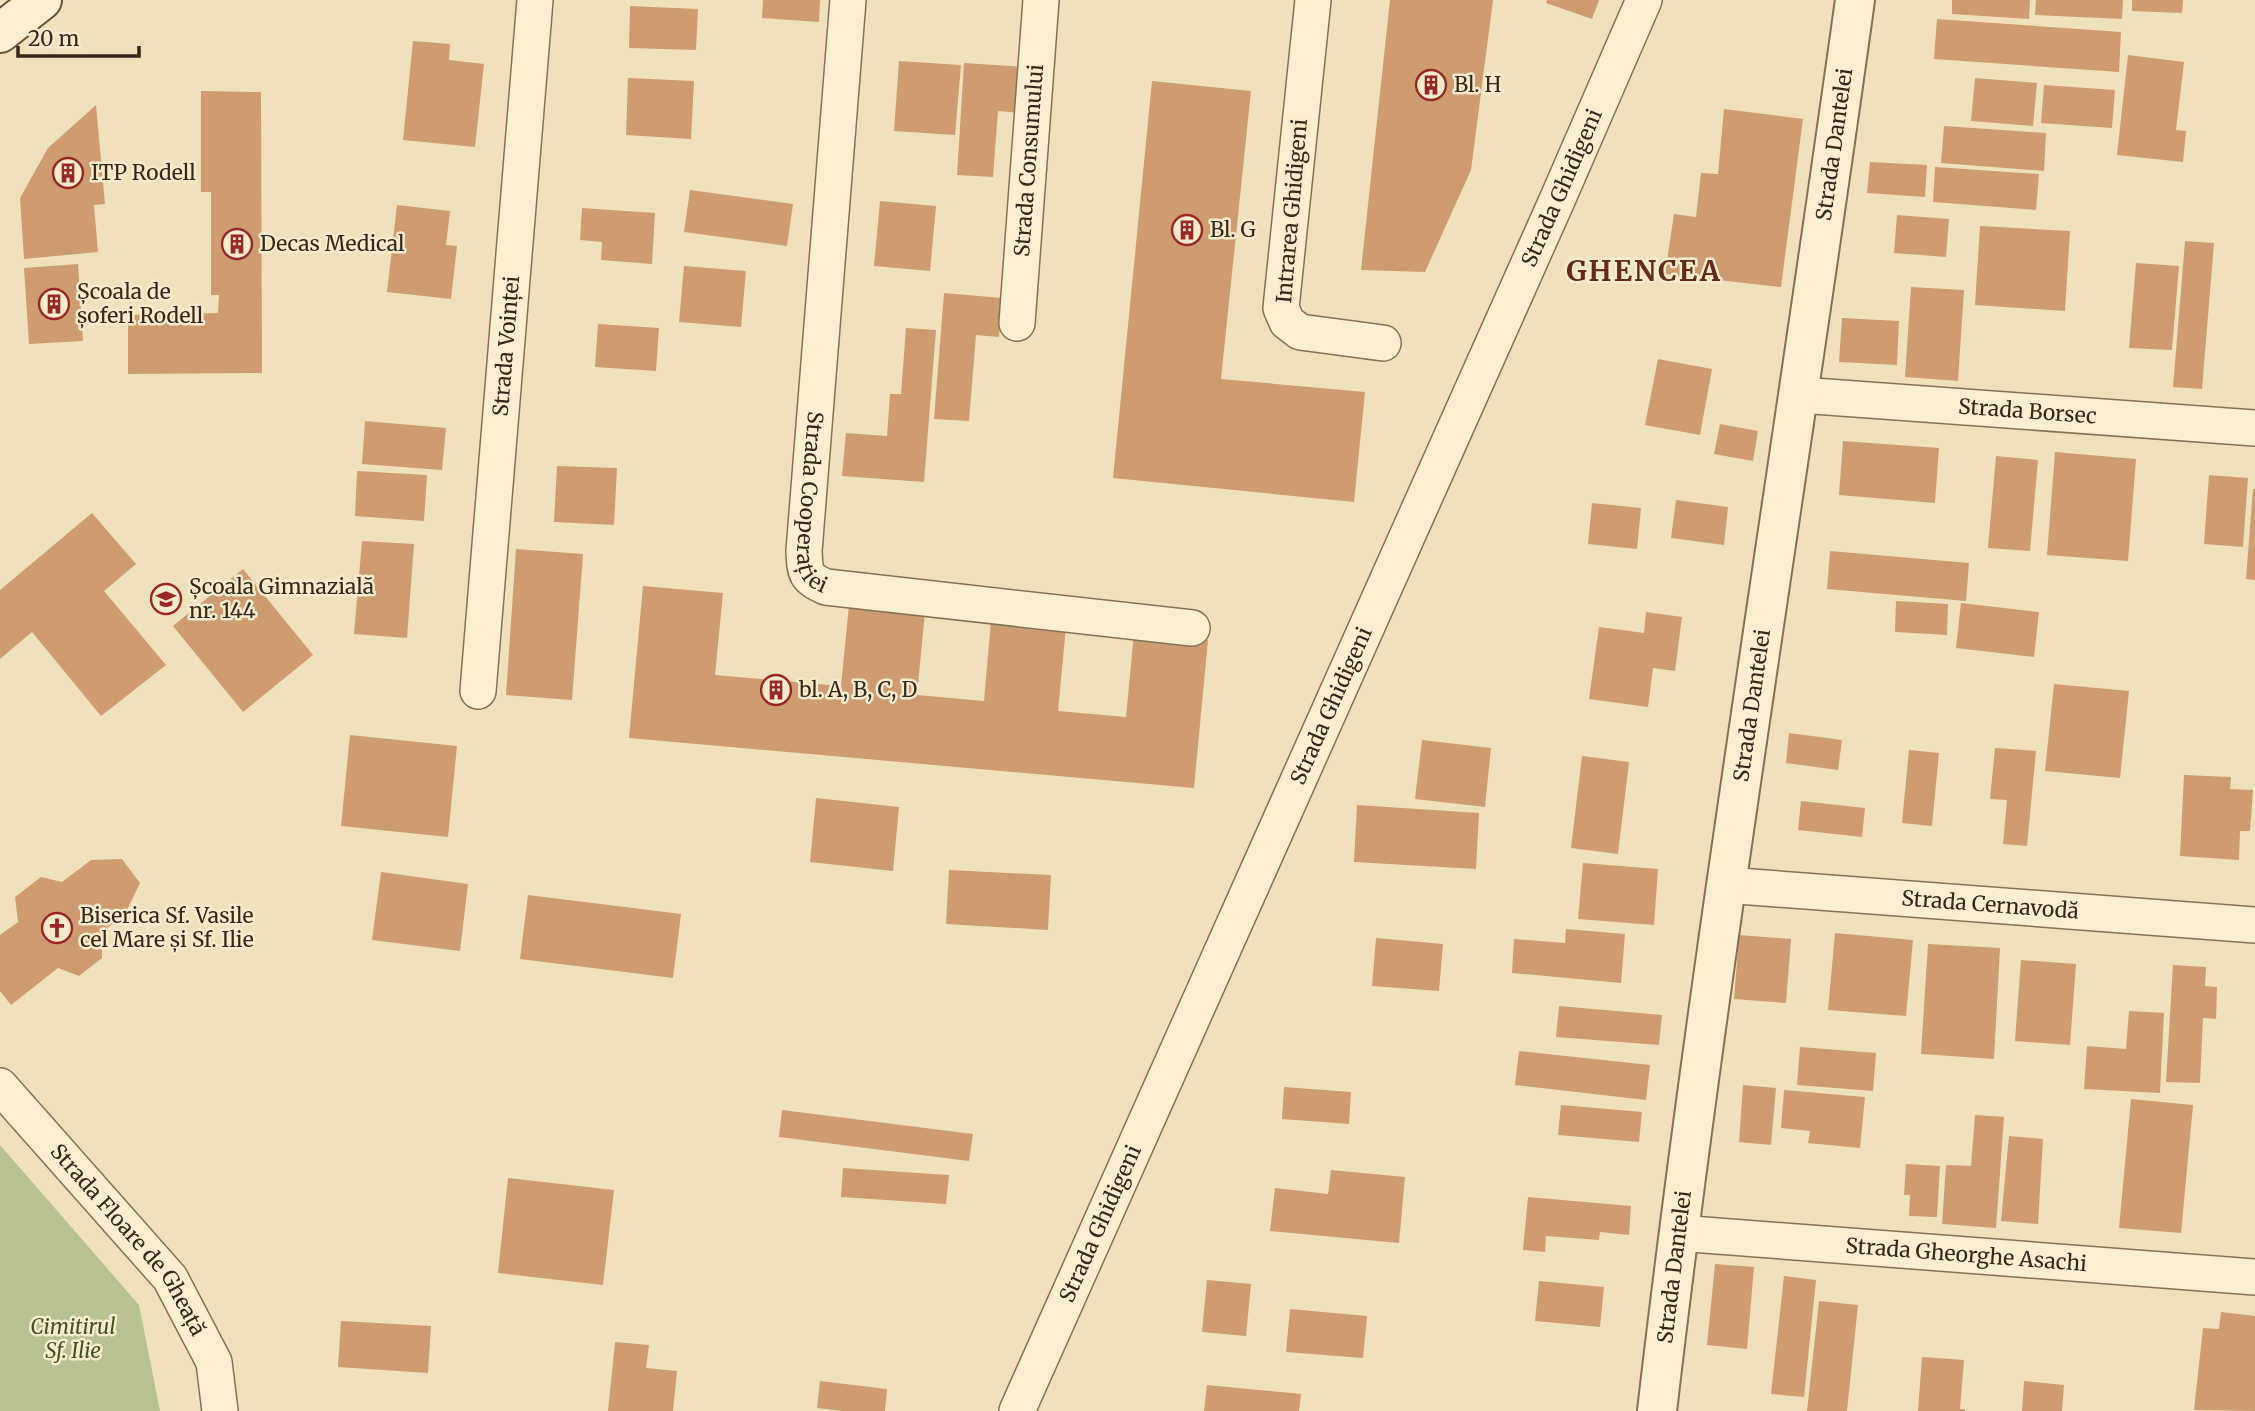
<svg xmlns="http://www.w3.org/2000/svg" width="2255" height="1411" font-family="Merriweather,serif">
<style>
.cemetery{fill:#b8c190}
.building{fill:#ce9c70}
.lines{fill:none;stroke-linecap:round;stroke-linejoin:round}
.minor-casing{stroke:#867155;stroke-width:38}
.tertiary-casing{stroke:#867155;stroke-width:42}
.secondary-casing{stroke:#685238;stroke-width:42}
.minor{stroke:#faefce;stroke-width:35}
.tertiary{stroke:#faefce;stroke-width:38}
.secondary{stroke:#faefce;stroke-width:38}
.labels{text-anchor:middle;stroke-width:5;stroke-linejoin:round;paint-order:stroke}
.poi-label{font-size:21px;fill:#35281a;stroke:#f6eccb;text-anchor:start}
.street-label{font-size:21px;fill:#35281a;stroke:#f6eccb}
.park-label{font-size:21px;font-style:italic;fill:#435220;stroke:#f6eccb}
.district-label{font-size:28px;font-weight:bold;letter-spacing:2px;fill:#632b18;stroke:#f6eccb}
</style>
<rect width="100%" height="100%" fill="#efe2bb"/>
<polygon class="cemetery" points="0,1145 139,1305 160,1411 0,1411"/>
<g class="building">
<polygon points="763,0 820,0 819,22 762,18"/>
<polygon points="1390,0 1493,0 1471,170 1425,272 1361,270"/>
<polygon points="1547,0 1599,0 1592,19 1546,3"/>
<polygon points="1952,0 2030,0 2029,19 1952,14"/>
<polygon points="2036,0 2123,0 2122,19 2035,15"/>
<polygon points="2132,0 2183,0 2182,13 2132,11"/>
<polygon points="630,6 698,9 696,50 629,48"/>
<polygon points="1937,19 2121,32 2119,72 1934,59"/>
<polygon points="413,41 450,44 449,60 484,64 475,147 403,140"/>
<polygon points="2128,55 2184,62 2176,130 2186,131 2183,162 2117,155"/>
<polygon points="899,61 961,65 955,135 894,131"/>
<polygon points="964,63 1024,67 1021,113 998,111 993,177 957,175"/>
<polygon points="628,78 694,81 691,139 626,135"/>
<polygon points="1975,78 2037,83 2033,126 1971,121"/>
<polygon points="1152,81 1251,91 1221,379 1365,392 1354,502 1113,478"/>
<polygon points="2044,85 2115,90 2112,128 2041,123"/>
<polygon points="201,91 261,92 262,373 128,374 128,315 218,313 219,295 211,295 211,192 201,192"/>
<polygon points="96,105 105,204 94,205 98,252 24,259 20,198 48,148"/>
<polygon points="1724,109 1803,119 1781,287 1665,274 1674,214 1696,217 1701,173 1718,174"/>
<polygon points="1944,126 2046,133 2044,171 1941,163"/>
<polygon points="1870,162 1927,165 1925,197 1867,193"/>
<polygon points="1935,167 2039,174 2036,210 1933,202"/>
<polygon points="690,190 793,204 787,246 684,232"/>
<polygon points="880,201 936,206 930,271 874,266"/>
<polygon points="397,205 450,211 446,245 457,246 451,299 387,292"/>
<polygon points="582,208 655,213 652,264 601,260 602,242 580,240"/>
<polygon points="1897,215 1949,219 1946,257 1894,253"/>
<polygon points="1980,226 2070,231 2065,311 1975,305"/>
<polygon points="2185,241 2214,243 2202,389 2173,387"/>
<polygon points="2136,263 2179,266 2172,350 2129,348"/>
<polygon points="78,264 83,341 29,344 24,268"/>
<polygon points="684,266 746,271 741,327 679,322"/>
<polygon points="1911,287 1964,290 1958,381 1905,377"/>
<polygon points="944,293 1002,298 999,337 976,335 969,421 934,419"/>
<polygon points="1842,318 1899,321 1897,365 1839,362"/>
<polygon points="598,324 659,328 656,371 595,367"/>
<polygon points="906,328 936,330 924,482 842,476 846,433 887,436 890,394 901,394"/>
<polygon points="1658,359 1712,369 1700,435 1645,425"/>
<polygon points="365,421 446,428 442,470 362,464"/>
<polygon points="1720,424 1758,431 1753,461 1714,454"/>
<polygon points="1843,441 1939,448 1935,503 1839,495"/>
<polygon points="2055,452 2136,459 2128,561 2047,555"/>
<polygon points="1996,456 2038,460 2030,551 1988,548"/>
<polygon points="557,466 617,468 614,525 554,522"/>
<polygon points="357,471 427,475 424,521 355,516"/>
<polygon points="2209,475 2248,478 2243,547 2204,544"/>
<polygon points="2253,489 2255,489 2255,580 2246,579"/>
<polygon points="1676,500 1728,507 1724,545 1671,538"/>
<polygon points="1592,503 1641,508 1637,549 1588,544"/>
<polygon points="92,513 136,564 104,591 166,665 101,716 32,632 0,659 0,590"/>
<polygon points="362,541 414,544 407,638 354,634"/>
<polygon points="516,549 583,554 572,700 506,695"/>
<polygon points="1830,551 1969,563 1966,601 1827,589"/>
<polygon points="243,569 313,655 243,712 173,626"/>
<polygon points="643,586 723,593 715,675 841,686 849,605 925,612 917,695 984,701 991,621 1066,627 1058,711 1126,717 1134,633 1208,640 1194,788 629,738"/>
<polygon points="1896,601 1948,604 1947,635 1895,632"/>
<polygon points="1961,603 2039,612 2034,657 1956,648"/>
<polygon points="1646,612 1682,617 1675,671 1653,668 1648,707 1589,699 1599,627 1644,633"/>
<polygon points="2054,684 2129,691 2120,778 2045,771"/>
<polygon points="1789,733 1842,740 1838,770 1786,763"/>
<polygon points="350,735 457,746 448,837 341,826"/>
<polygon points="1422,740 1491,748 1485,807 1415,799"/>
<polygon points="1995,748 2036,751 2027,846 2003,844 2007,800 1990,799"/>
<polygon points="1909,750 1939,753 1932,826 1902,823"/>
<polygon points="1582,756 1629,762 1618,854 1571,848"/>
<polygon points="2184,775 2231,777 2230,789 2253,790 2250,831 2240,831 2239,860 2180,856"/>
<polygon points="816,798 899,807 893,871 810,862"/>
<polygon points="1801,801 1865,808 1862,837 1798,830"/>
<polygon points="1357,805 1479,813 1476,869 1354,862"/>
<polygon points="122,859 140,883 125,914 102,932 102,958 79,976 58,968 11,1005 0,991 0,935 18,922 15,897 41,877 62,882 91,860"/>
<polygon points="1583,863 1658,869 1654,925 1578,919"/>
<polygon points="949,870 1051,875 1048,930 946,924"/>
<polygon points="381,872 468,884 460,951 372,940"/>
<polygon points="528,895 681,914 673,978 520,959"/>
<polygon points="1566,929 1625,934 1621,983 1512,973 1514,939 1565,943"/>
<polygon points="1835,933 1913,940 1906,1016 1828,1010"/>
<polygon points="1739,935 1791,939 1786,1003 1734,999"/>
<polygon points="1376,938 1443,944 1439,991 1372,986"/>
<polygon points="1928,944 2000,948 1994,1059 1921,1054"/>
<polygon points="2021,960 2076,964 2070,1045 2015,1041"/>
<polygon points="2173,965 2206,967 2205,986 2217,987 2216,1019 2203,1018 2200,1083 2166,1082"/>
<polygon points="1559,1006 1662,1015 1659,1045 1556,1037"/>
<polygon points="2129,1011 2164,1013 2160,1093 2084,1089 2087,1046 2126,1049"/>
<polygon points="1800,1047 1876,1053 1873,1091 1797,1085"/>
<polygon points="1519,1051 1650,1065 1646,1100 1515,1085"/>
<polygon points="1743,1085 1776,1088 1771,1145 1739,1142"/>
<polygon points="1284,1087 1351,1092 1349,1124 1282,1119"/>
<polygon points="1784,1090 1865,1097 1860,1148 1808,1143 1810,1131 1781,1128"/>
<polygon points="2131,1099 2193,1105 2181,1233 2119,1228"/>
<polygon points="1561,1105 1642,1112 1639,1142 1558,1135"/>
<polygon points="782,1110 973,1134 969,1161 779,1137"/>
<polygon points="1975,1115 2004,1117 1996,1228 1942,1224 1946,1165 1971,1166"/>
<polygon points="2009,1136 2043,1139 2038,1224 2001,1221"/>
<polygon points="1906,1164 1940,1166 1937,1217 1909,1216 1910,1195 1904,1195"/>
<polygon points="843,1168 949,1175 946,1204 841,1197"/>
<polygon points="1331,1170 1405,1177 1399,1243 1270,1231 1275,1188 1328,1194"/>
<polygon points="508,1178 614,1190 603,1285 498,1273"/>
<polygon points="1528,1197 1631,1206 1629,1235 1600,1232 1599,1240 1546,1236 1545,1252 1523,1250"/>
<polygon points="1715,1264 1754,1267 1747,1349 1707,1345"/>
<polygon points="1784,1276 1816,1280 1804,1397 1771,1394"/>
<polygon points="1207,1280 1251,1284 1246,1336 1202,1332"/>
<polygon points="1539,1281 1604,1287 1600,1327 1535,1321"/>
<polygon points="1819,1301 1858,1305 1847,1411 1807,1411"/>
<polygon points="1290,1309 1367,1316 1363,1358 1286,1352"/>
<polygon points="2221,1312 2255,1316 2255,1411 2194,1410 2203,1328 2219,1329"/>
<polygon points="341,1321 431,1326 428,1373 338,1367"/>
<polygon points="615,1342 649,1345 646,1368 677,1371 673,1411 608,1411"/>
<polygon points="1922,1357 1964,1360 1960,1409 1965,1409 1965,1411 1918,1411"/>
<polygon points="820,1381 887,1389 885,1411 843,1411 817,1408"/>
<polygon points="2024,1381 2064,1385 2062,1411 2022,1411"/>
<polygon points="1207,1385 1301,1394 1299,1411 1204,1411"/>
</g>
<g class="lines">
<g class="minor-casing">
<g id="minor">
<path id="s1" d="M848,0L804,551C805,573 805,578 826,587L1192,628"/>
<polyline points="1313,0 1281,308 1287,322 1300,332 1383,343"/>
<path id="s2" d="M1017,323L1041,0"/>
<path id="s3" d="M1800,395L2255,428"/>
<path id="s4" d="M478,691L535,0"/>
<path id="s5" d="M1725,885L2255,925"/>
<path id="s6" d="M0,1086L170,1278L214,1362L220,1411"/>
<path id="s7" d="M1678,1233L2255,1277"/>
<path id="s8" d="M1017,1411L1558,198L1644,0"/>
</g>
</g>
<g class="tertiary-casing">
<g id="tertiary">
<path id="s9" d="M1657,1411C1712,939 1790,470 1855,0"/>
</g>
</g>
<g class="secondary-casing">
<polyline id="secondary" points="0,33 42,0"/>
</g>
<use href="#minor" class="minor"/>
<use href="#tertiary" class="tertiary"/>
<use href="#secondary" class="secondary"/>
</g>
<defs>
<g id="building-ring" transform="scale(1.575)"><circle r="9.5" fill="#f6eccb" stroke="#972823" stroke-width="1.5"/><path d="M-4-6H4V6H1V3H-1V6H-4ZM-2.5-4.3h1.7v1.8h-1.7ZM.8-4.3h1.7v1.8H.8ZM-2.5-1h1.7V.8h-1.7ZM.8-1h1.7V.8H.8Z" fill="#972823"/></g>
<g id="school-ring" transform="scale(1.575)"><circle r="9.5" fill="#f6eccb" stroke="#972823" stroke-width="1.5"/><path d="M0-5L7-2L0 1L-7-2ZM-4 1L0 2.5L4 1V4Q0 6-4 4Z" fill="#972823"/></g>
<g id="church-ring" transform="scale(1.575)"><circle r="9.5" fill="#f6eccb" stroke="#972823" stroke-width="1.5"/><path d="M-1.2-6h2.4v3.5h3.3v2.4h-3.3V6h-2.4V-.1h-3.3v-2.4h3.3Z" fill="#972823"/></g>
</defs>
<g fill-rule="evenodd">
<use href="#building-ring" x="1431" y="85"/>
<use href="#building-ring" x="68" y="173"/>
<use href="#building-ring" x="1187" y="230"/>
<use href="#building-ring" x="237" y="244"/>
<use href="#building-ring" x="54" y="304"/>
<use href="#school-ring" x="166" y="599"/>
<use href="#building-ring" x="776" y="690"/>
<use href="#church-ring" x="57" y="928"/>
</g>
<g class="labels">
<g class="poi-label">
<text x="1454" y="92">Bl. H</text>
<text x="91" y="180">ITP Rodell</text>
<text x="1210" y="237">Bl. G</text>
<text x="260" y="251">Decas Medical</text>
<text x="77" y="299">Școala de<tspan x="77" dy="24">șoferi Rodell</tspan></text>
<text x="189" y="594">Școala Gimnazială<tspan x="189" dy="24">nr. 144</tspan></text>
<text x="799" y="697">bl. A, B, C, D</text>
<text x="80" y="923">Biserica Sf. Vasile<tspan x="80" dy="24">cel Mare și Sf. Ilie</tspan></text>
</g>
<g class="street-label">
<text dy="7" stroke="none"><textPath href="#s9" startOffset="1279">Strada Dantelei</textPath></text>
<text dy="7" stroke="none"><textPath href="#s2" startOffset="163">Strada Consumului</textPath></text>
<text dy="7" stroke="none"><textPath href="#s8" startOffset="1339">Strada Ghidigeni</textPath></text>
<text transform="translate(1292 211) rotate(-85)" y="7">Intrarea Ghidigeni</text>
<text dy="7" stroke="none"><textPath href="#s4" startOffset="346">Strada Voinței</textPath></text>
<text dy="7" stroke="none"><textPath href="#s3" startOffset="228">Strada Borsec</textPath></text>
<text dy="7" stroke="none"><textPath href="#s1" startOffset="506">Strada Cooperației</textPath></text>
<text dy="7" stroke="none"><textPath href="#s9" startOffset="712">Strada Dantelei</textPath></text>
<text dy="7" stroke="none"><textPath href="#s8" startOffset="772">Strada Ghidigeni</textPath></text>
<text dy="7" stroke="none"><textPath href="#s5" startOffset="266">Strada Cernavodă</textPath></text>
<text dy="7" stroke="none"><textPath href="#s8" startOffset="205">Strada Ghidigeni</textPath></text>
<text dy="7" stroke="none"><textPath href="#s6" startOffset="201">Strada Floare de Gheață</textPath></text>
<text dy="7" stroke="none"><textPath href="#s7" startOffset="289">Strada Gheorghe Asachi</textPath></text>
<text dy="7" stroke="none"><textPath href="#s9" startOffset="145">Strada Dantelei</textPath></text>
</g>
<g class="park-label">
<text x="73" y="1334">Cimitirul<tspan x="73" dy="24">Sf. Ilie</tspan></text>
</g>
<g class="district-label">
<text x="1644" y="281">GHENCEA</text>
</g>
</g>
<path d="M18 46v10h121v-10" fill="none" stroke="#35281a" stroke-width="3.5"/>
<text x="28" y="46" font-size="21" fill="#35281a" stroke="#f6eccb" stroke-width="5" paint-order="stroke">20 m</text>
</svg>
